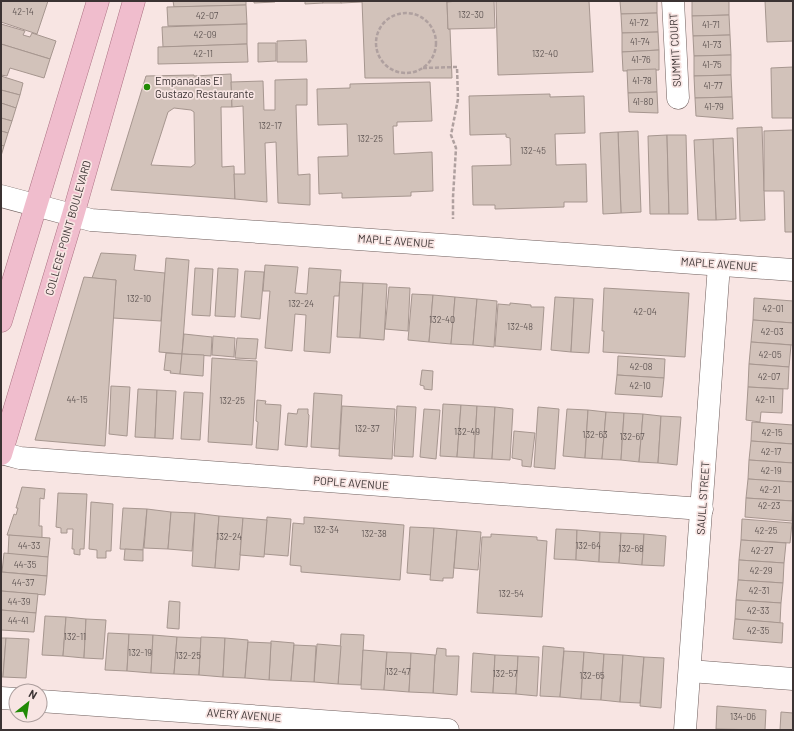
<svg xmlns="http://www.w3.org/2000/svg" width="794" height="731" font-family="Barlow,sans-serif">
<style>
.building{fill:#d2c2ba;stroke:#a6968f;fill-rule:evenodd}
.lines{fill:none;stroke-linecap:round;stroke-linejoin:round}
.minor-casing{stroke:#6f5f5d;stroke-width:23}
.major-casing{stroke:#aa7081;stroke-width:23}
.path{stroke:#afa09f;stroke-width:2.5;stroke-dasharray:4 2;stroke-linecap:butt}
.minor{stroke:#fff;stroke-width:22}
.major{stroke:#f0bdcd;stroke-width:22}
.poi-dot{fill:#218a05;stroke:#f8e5e3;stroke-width:1.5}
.labels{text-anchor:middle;stroke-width:3.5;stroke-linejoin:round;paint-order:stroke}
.number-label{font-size:9px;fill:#615755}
.street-label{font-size:11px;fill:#3b3333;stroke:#f8e5e3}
.poi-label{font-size:11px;fill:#3b3333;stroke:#f8e5e3;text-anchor:start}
</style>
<rect width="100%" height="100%" fill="#f8e5e3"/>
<g class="building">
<polygon points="1,1 48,1 37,34 1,22"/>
<polygon points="173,1 246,1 246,5 174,7"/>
<polygon points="254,1 275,1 275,2 254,3"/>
<polygon points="305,1 323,1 323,3 305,4"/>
<rect x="323" y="1" width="18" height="2"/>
<polygon points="341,1 362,1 362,2 341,3"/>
<polygon points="362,1 448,1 447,2 448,29 450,29 452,78 365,78"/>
<polygon points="458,1 494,1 495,28 448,29 447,2"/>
<polygon points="496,1 589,1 593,72 498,75"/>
<polygon points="620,1 657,1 657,13 621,14"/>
<polygon points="692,1 729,1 729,15 692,16"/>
<polygon points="765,1 793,1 793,41 767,42"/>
<polygon points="246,5 247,24 168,26 167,7"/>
<polygon points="657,13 658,32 622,33 621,14"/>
<polygon points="729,15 730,35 693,36 692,16"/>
<polygon points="1,24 25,31 23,35 30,37 32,33 56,41 50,59 1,44"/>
<polygon points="247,24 247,44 163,47 162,27"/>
<polygon points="658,32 659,50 622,52 622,33"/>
<polygon points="730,35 731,55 694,56 693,36"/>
<polygon points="306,40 307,62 277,62 277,41"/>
<polygon points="258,43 276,43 276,61 258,62"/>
<polygon points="1,44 50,59 44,78 10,68 7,76 1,75"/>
<polygon points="247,44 248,62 158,64 158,47"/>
<polygon points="659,50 659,70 623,71 622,52"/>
<polygon points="731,55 731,75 694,76 694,56"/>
<polygon points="793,67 793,118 772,118 771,68"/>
<polygon points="656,69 657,92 628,93 627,70"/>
<path d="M231,74L232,107H221L222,167L234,166L235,199L111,190L146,76L194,75V76ZM174,108L191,110L194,112L195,164L191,167L151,165L168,112Z"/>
<polygon points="731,75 732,97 695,98 694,76"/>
<polygon points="1,76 23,83 20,95 1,90"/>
<polygon points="307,79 307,105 296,105 298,175 310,174 310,205 278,203 276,142 265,143 267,202 235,199 234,174 245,174 243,106 232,107 231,82 263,81 264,110 275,110 275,80"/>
<polygon points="430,82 432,121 397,122 397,126 393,126 394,154 432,152 433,191 411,192 411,196 342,198 342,193 319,194 318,157 348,156 347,124 318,125 317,89 350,88 350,84"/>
<polygon points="1,90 20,95 16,108 1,103"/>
<polygon points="657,92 658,113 629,112 628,93"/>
<polygon points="550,94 550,97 584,96 585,133 555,134 556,165 586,164 587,202 564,202 564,207 495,209 495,205 473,205 472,166 511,165 510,138 506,137 506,134 470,135 469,96"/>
<polygon points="732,97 733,119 696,116 695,98"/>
<polygon points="1,103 16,108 12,121 1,118"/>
<polygon points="1,118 12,121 8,133 1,131"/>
<polygon points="762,127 765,220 740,221 737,128"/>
<polygon points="793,130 793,232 785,232 784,191 764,191 764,131"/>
<polygon points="1,131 8,133 4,146 1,145"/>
<polygon points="638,131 641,212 621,213 618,132"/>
<polygon points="618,132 621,213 603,214 600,133"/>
<polygon points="667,135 669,214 650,214 648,136"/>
<polygon points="667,135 686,135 688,214 669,214"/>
<polygon points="733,138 736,219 716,220 713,139"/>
<polygon points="713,139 716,220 698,220 694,140"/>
<polygon points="1,145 4,146 1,156"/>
<polygon points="101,253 136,255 134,270 165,273 161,321 113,318 116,280 92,278"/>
<polygon points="166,258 189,260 182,354 159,352"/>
<polygon points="265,265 298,267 295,293 307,294 309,268 341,270 339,296 334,296 330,353 304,351 306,315 295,314 292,351 265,348 270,291 263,291"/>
<polygon points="195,268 213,269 210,316 192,315"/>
<polygon points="218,268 238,269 235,317 215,316"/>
<polygon points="245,271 264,272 260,319 241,317"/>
<polygon points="84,277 116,280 105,446 35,440"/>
<polygon points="340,282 363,283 360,338 337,337"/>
<polygon points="363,283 387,284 384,340 360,338"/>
<polygon points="389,287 410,288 408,331 385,329"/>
<polygon points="604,288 689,293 685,357 603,352 604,331 602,331"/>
<polygon points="412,294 433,295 429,342 408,340"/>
<polygon points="433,295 455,297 451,344 429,342"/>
<polygon points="455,297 477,299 473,345 451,344"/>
<polygon points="555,297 574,298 571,352 551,350"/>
<polygon points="574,298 593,299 589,353 571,352"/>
<polygon points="754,298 793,301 793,323 753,320"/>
<polygon points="477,299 497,301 494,347 473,345"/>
<polygon points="510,303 531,305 531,307 544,307 541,350 495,346 498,304 510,305"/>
<polygon points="753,320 793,323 793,345 751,342"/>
<polygon points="184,334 212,337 211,356 182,354"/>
<polygon points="213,336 235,338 234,357 212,355"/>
<polygon points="237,338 258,339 256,359 235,358"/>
<polygon points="751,342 791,345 789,367 749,364"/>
<polygon points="166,353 182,354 180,374 170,373 171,371 164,370"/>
<polygon points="182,354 204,355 203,376 180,374"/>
<polygon points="618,356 665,359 664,378 617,375"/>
<polygon points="212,358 257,361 252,445 208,442"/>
<polygon points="749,364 789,367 788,389 748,387"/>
<polygon points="422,370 433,371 432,390 424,389 424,386 420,385"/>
<polygon points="617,375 664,378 662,397 615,394"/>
<polygon points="111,386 130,387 127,436 109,434"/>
<polygon points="748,387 783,389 782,413 761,412 760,422 746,420"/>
<polygon points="138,389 157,390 155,438 135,437"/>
<polygon points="157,390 176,391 173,439 155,438"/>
<polygon points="184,392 203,393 200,440 181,439"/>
<polygon points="314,393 342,395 339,449 311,447"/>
<polygon points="257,400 266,401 265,404 281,405 278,450 256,448 258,422 256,421"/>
<polygon points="443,404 461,405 457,457 440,456"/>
<polygon points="461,405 477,406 474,458 457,457"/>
<polygon points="342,406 395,409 392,459 339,456"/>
<polygon points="397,406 416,407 413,457 394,456"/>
<polygon points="477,406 495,407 492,459 474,458"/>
<polygon points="495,407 513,409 510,460 492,459"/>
<polygon points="538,407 559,409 555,469 534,467"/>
<polygon points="298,409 308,409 308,414 309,415 307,447 285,445 288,413 297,414"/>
<polygon points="424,409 440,410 436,459 420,457"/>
<polygon points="567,409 588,410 585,458 563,456"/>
<polygon points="588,410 606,412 602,459 585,458"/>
<polygon points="606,412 624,413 621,460 602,459"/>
<polygon points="624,413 643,414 639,462 621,460"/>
<polygon points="643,414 661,416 658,463 639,462"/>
<polygon points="661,416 681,417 677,465 658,463"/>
<polygon points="752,422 793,425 793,444 751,441"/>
<polygon points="514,431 535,433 531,467 522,466 522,460 512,458"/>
<polygon points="751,441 793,444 793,463 749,460"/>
<polygon points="749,460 793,463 793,482 748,479"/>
<polygon points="748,479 793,482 793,501 746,498"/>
<polygon points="22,487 45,489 44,499 40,498 39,526 42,526 42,538 7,535 14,514 16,515 18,508 16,508"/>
<polygon points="58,493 87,494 84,549 80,549 80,555 74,554 74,549 72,549 73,529 67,529 67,533 61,533 61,528 56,527"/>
<polygon points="746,498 793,501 792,521 745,517"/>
<polygon points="91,502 113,504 111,551 106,551 106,558 97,558 97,550 89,549"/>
<polygon points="123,508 147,509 143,550 120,549"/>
<polygon points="147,509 171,512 168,549 144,548"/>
<polygon points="171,512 195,513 192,551 168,549"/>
<polygon points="195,513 219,516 215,568 192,566"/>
<polygon points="219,516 243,518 239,570 215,568"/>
<polygon points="267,517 291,519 288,556 264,554"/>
<polygon points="304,517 404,525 400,580 301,572 301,566 290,565 293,523 304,524"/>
<polygon points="243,518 267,520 264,557 240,555"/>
<polygon points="742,519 792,523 790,543 741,540"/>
<polygon points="410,527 434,528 431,575 407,573"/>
<polygon points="434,528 457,530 453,578 443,578 443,581 430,580"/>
<polygon points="556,529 577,530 576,560 554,559"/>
<polygon points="457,530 481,532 478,570 454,568"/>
<polygon points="577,530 600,532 599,562 576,560"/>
<polygon points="600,532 621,533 619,563 599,562"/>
<polygon points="621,533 644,534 642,565 619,563"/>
<polygon points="491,534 537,537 537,540 547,541 542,617 477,613 482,537 491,537"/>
<polygon points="644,534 666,536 664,566 642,565"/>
<polygon points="9,535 50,538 48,557 8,554"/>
<polygon points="741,540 786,543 784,563 739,560"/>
<polygon points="125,549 143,550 143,561 124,560"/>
<polygon points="4,553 48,557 47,576 2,572"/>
<polygon points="739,560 784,563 783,583 738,580"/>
<polygon points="1,572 47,576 45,595 1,591"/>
<polygon points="738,580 783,583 781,603 736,600"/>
<polygon points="1,591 38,594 36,613 1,610"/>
<polygon points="736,600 781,603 780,623 735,619"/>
<polygon points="169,601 180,602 179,629 167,628"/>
<polygon points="1,610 36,613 34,632 1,630"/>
<polygon points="45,616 66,617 63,656 42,655"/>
<polygon points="66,617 86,619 84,658 63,656"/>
<polygon points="86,619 106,620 103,659 84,658"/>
<polygon points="735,619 783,623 782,643 733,639"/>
<polygon points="108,633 129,634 127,671 105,670"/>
<polygon points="129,634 153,635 151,673 127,671"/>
<polygon points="341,634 364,635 361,685 338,684"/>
<polygon points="153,635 177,637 174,674 151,673"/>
<polygon points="177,637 201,638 199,675 174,674"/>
<polygon points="201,637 225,638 223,677 199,675"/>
<polygon points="1,638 6,638 3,677 1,677"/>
<polygon points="6,638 29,639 26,678 3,677"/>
<polygon points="225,638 248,640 245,678 223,677"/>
<polygon points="271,641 294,643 291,681 269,680"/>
<polygon points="248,642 271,643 269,680 245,678"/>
<polygon points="317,644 341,646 338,684 314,682"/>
<polygon points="294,645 316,646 314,682 291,681"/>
<polygon points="543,646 564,648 560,697 540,696"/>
<polygon points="437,648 446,649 446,656 459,656 457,695 433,693 435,655 436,655"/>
<polygon points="363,650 387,652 384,690 361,689"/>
<polygon points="564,651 584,652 581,699 560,697"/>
<polygon points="387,652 411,653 409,692 384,690"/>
<polygon points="584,652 604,654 601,700 581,699"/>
<polygon points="411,653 435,655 433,693 409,692"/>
<polygon points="473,653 495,655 493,693 471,692"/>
<polygon points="604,654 623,655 620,702 601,700"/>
<polygon points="495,655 518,656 516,694 493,693"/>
<polygon points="623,655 644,657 640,703 620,702"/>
<polygon points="518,656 539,657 537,696 516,694"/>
<polygon points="644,657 664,658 661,708 640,706"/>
<polygon points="717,706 766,710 765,730 716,729"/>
<polygon points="781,712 793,713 793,730 780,730"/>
</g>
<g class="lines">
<g class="minor-casing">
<g id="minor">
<polyline points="673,1 678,98"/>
<polyline points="1,196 91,220 793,270"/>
<polyline points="1,453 20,458 702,509"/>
<polyline points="690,671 793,679"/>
<polyline points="1,698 16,699"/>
<polyline points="40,701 448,730"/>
<polyline points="685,730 719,265"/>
</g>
</g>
<g class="major-casing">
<g id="major">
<polyline points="1,321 98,1"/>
<polyline points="1,454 73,215 134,1"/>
</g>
</g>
<g class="path">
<circle cx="406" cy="43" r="30"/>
<polyline points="423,68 457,67 458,99 451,135 456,148 453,197 453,219"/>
</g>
<use href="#minor" class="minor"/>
<use href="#major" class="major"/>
</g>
<circle class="poi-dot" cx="147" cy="87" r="4"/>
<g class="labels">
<g class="number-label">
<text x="23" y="15">42-14</text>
<text x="471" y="18">132-30</text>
<text x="207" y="19">42-07</text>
<text x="639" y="26">41-72</text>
<text x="711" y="28">41-71</text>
<text x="205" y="38">42-09</text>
<text x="640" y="45">41-74</text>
<text x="712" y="48">41-73</text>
<text x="203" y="57">42-11</text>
<text x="545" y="57">132-40</text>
<text x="641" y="63">41-76</text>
<text x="712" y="68">41-75</text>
<text x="642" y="84">41-78</text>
<text x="713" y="89">41-77</text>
<text x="643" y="105">41-80</text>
<text x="714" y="110">41-79</text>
<text x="270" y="129">132-17</text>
<text x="370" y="142">132-25</text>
<text x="533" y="154">132-45</text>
<text x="139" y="302">132-10</text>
<text x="301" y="307">132-24</text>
<text x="773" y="312">42-01</text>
<text x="645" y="315">42-04</text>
<text x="442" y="323">132-40</text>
<text x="520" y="330">132-48</text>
<text x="772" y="335">42-03</text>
<text x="770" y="358">42-05</text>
<text x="641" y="370">42-08</text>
<text x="769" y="380">42-07</text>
<text x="640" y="389">42-10</text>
<text x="77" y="403">44-15</text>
<text x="765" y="403">42-11</text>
<text x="232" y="404">132-25</text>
<text x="367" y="432">132-37</text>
<text x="467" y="435">132-49</text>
<text x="772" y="436">42-15</text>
<text x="595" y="438">132-63</text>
<text x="632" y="440">132-67</text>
<text x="771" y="455">42-17</text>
<text x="771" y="474">42-19</text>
<text x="770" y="493">42-21</text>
<text x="769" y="509">42-23</text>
<text x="326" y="533">132-34</text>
<text x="766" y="534">42-25</text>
<text x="374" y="537">132-38</text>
<text x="229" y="540">132-24</text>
<text x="29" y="549">44-33</text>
<text x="588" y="549">132-64</text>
<text x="631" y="552">132-68</text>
<text x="762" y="554">42-27</text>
<text x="25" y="568">44-35</text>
<text x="761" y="574">42-29</text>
<text x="23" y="586">44-37</text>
<text x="759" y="594">42-31</text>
<text x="511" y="597">132-54</text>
<text x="19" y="605">44-39</text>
<text x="758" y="614">42-33</text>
<text x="18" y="624">44-41</text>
<text x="758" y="634">42-35</text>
<text x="75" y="640">132-11</text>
<text x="140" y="656">132-19</text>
<text x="188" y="659">132-25</text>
<text x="398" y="675">132-47</text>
<text x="505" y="677">132-57</text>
<text x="592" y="679">132-65</text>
<text x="743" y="720">134-06</text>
</g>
<g class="street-label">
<text transform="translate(675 50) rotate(-93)" y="4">SUMMIT COURT</text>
<text transform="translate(68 228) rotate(-74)" y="4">COLLEGE POINT BOULEVARD</text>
<text transform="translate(396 241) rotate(4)" y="4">MAPLE AVENUE</text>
<text transform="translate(719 264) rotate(4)" y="4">MAPLE AVENUE</text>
<text transform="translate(351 483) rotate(4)" y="4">POPLE AVENUE</text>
<text transform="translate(703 498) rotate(-86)" y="4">SAULL STREET</text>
<text transform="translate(244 715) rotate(4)" y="4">AVERY AVENUE</text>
</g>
<g class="poi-label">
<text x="155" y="85">Empanadas El<tspan x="155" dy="13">Gustazo Restaurante</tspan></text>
</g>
</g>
<rect width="794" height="731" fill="none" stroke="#3b3333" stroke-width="4"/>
<g transform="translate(28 703) rotate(30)"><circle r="19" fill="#f8e5e3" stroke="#ac9e9d"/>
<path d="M0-3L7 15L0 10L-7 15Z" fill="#218a05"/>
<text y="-6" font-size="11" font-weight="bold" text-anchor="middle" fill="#3b3333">N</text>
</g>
</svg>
